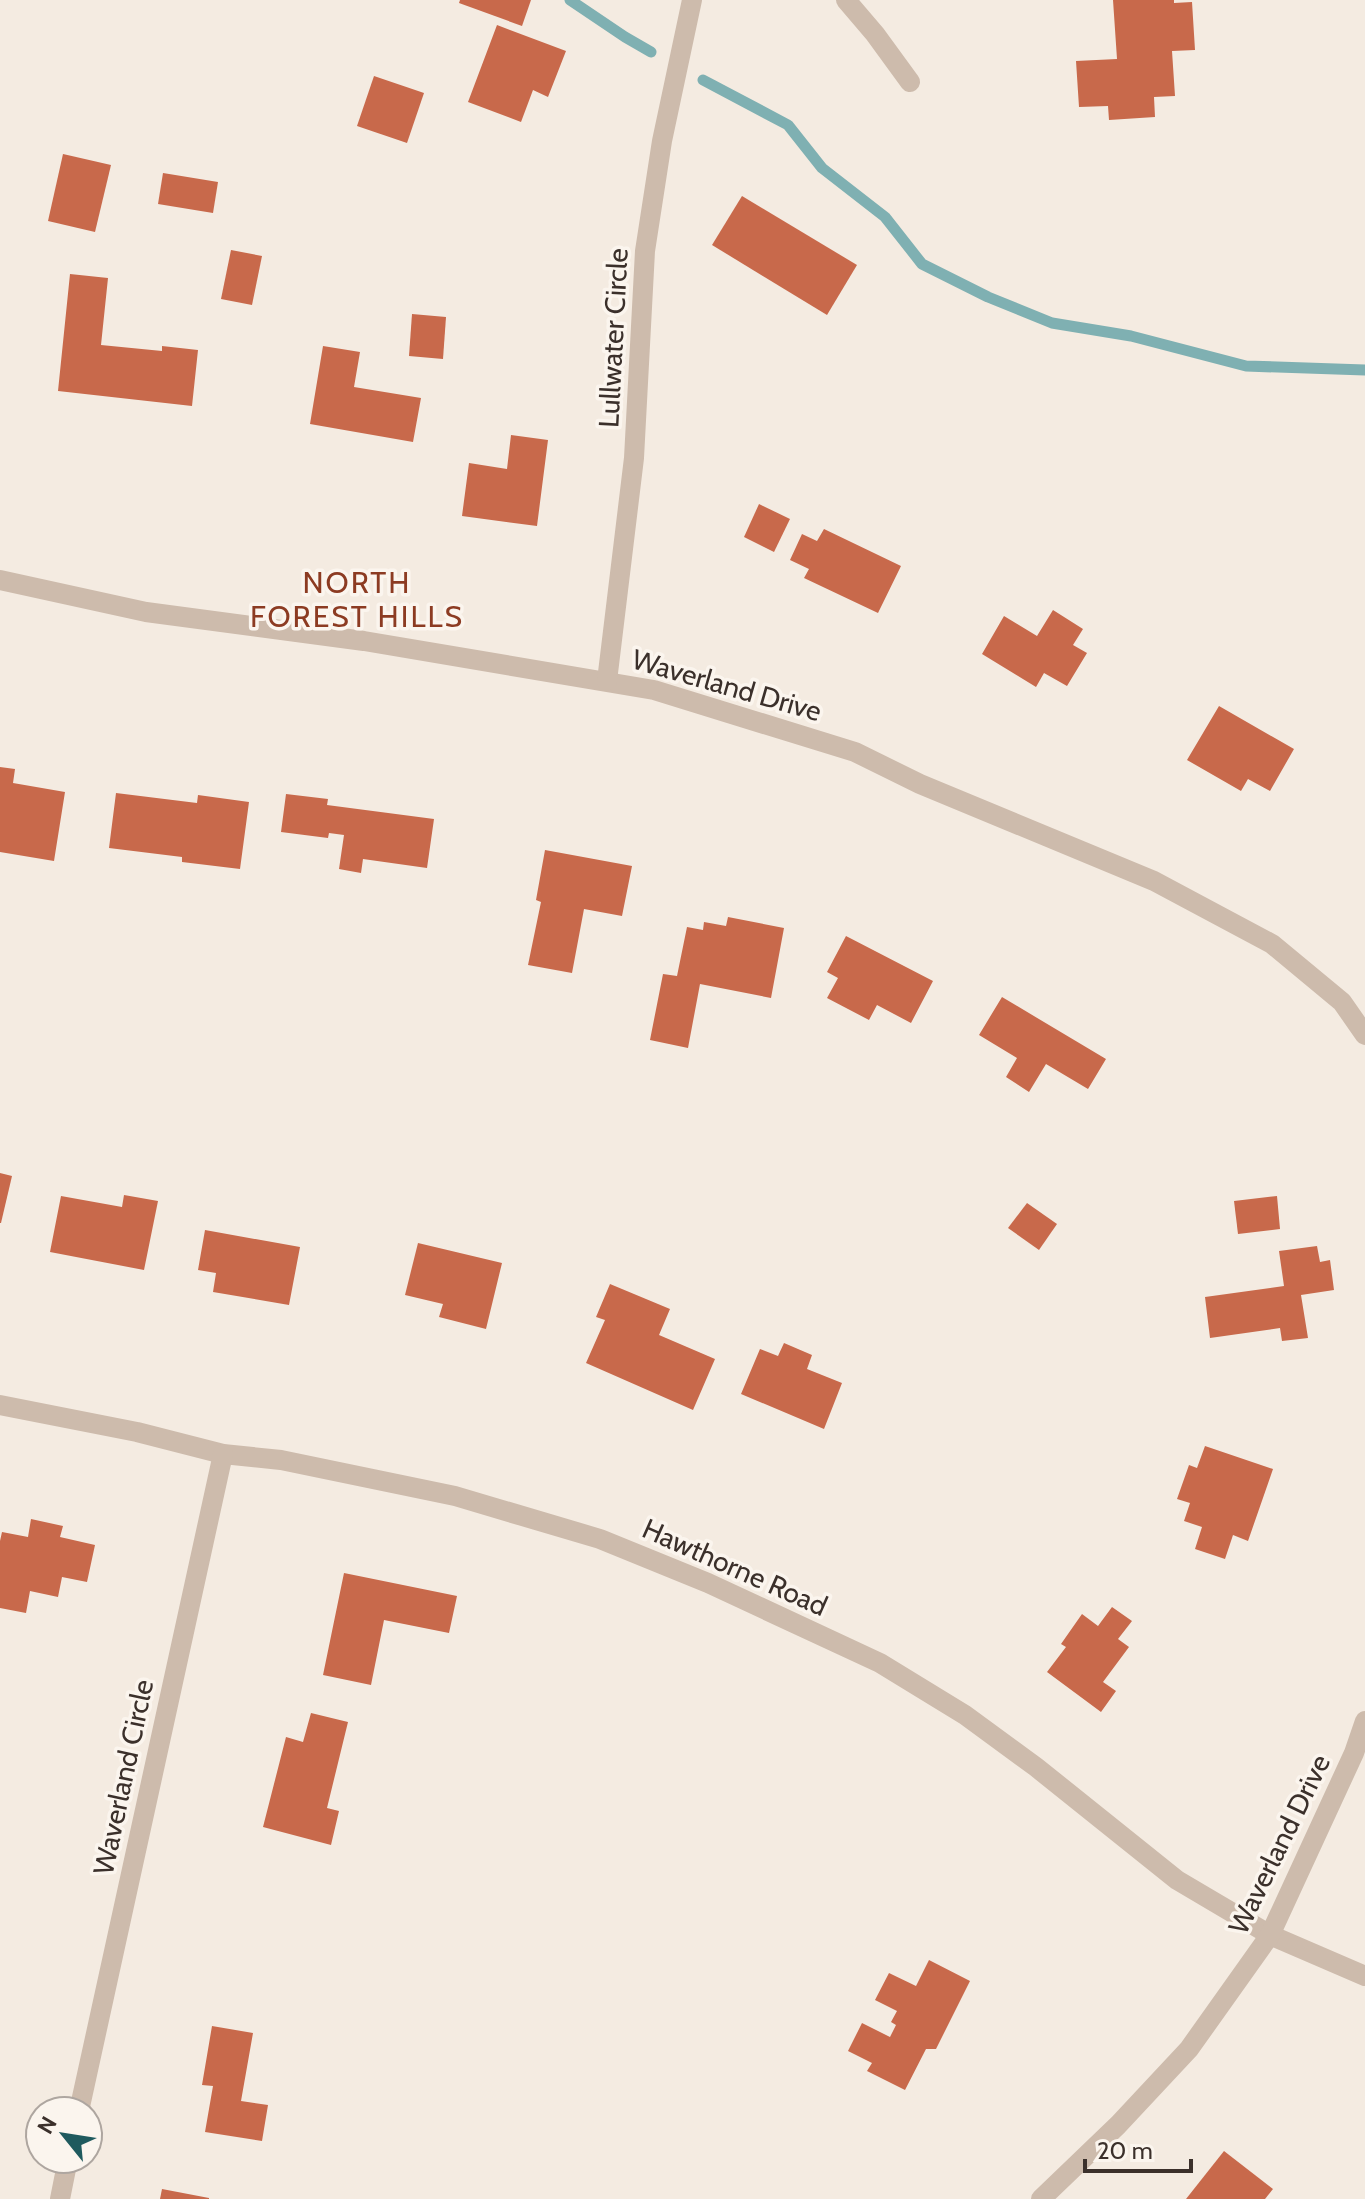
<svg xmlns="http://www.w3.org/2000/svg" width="1365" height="2199" font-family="Cabin,sans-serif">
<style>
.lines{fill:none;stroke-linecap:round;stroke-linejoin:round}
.stream{stroke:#7fb0b2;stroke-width:11}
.building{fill:#c8694b}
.minor{stroke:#cdbbac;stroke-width:20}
.labels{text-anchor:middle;stroke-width:7;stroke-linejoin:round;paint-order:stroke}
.street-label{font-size:28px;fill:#3b302b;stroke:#fbf5ee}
.neighbourhood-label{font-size:30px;letter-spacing:2px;fill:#8c3b22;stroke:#fbf5ee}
</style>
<rect width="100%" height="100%" fill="#f4ebe1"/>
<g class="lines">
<g class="stream">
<polyline points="570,0 625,37 651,52"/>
<polyline points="703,80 788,125 822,168 885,217 922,264 988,297 1052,323 1131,336 1246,366 1365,370"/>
</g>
</g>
<g class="building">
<polygon points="460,0 531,0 522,26 459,3"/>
<polygon points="1113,0 1174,0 1174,3 1192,2 1195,50 1172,51 1175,96 1154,97 1155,117 1109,120 1108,106 1079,107 1076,61 1117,59"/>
<polygon points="497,25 566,51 548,97 533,90 521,122 468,102"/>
<polygon points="374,76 424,93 407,143 357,126"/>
<polygon points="63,154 111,165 95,232 48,221"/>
<polygon points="163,173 218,182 213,213 158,204"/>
<polygon points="742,196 857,265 827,315 712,245"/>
<polygon points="231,250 262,256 252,305 221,299"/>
<polygon points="70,274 108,278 101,345 162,351 162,346 198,350 192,406 58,391"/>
<polygon points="412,314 446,317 443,359 409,356"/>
<polygon points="323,346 360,352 354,387 421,398 413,442 310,424"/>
<polygon points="511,435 548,440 537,526 462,516 469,463 507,469"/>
<polygon points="759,504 790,519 774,552 744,537"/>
<polygon points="824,529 901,566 878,613 804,578 809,569 790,560 802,534 817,541"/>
<polygon points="1053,610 1083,629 1073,645 1087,653 1067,686 1044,673 1036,687 982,654 1004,616 1037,636"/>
<polygon points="1219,706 1294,749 1270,791 1248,779 1241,791 1187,760"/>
<polygon points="0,767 15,769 13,783 65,792 54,861 0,852"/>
<polygon points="116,793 197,803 198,795 249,802 240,869 182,862 182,857 109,848"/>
<polygon points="286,794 328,799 327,805 434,819 427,868 363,859 361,873 339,869 344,835 329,833 328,838 281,832"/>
<polygon points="545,850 632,866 622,916 584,909 572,973 528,965 541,902 536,900"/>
<polygon points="728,917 784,928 771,998 700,984 688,1048 650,1040 663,974 677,976 687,927 703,930 704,922 726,926"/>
<polygon points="846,936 933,981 911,1023 877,1005 869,1020 827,998 838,978 827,972"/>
<polygon points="1002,997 1106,1059 1088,1089 1046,1064 1029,1092 1006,1077 1017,1058 979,1035"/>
<polygon points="0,1173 12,1176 1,1223 0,1223"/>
<polygon points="124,1195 158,1201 144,1270 50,1252 61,1196 122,1207"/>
<polygon points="1277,1196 1280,1229 1238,1234 1234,1201"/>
<polygon points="1027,1203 1057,1224 1039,1250 1008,1228"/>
<polygon points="205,1230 300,1247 289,1305 213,1292 216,1273 198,1270"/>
<polygon points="418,1243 502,1263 486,1329 439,1317 443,1304 405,1295"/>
<polygon points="1317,1246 1320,1262 1330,1260 1334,1290 1301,1295 1308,1338 1282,1341 1280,1328 1210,1338 1205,1297 1284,1286 1279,1251"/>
<polygon points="610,1284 670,1309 659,1335 715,1359 693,1410 586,1363 605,1320 596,1317"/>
<polygon points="784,1343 812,1355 807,1369 842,1383 824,1429 741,1394 760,1349 778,1356"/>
<polygon points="1205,1446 1273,1469 1248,1541 1233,1535 1225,1559 1195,1549 1202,1527 1184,1521 1190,1503 1177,1499 1189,1465 1197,1468"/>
<polygon points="31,1519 63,1526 60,1537 95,1545 87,1582 62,1577 58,1597 30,1591 26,1613 0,1608 0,1541 2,1532 28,1537"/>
<polygon points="344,1573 457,1596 449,1633 384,1620 371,1685 323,1675"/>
<polygon points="1112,1607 1132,1621 1118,1639 1129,1647 1103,1682 1116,1691 1101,1712 1047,1672 1066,1647 1061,1644 1082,1614 1098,1626"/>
<polygon points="311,1713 348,1722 327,1808 339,1811 331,1845 263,1827 286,1737 303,1742"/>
<polygon points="929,1960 970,1981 936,2049 926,2049 905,2090 867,2071 872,2063 848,2051 862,2023 890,2037 896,2025 891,2022 897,2011 875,2000 889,1973 916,1986"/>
<polygon points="212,2026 253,2033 241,2101 268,2105 262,2141 205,2132 213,2086 202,2085"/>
<polygon points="1224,2151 1273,2189 1265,2199 1186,2199"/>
<polygon points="162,2189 209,2198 209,2199 160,2199"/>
</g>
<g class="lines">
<g class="minor">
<polyline points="846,0 875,34 910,82"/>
<polyline points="0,580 146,612 364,641 654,690 855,752 920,784 1154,881 1272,944 1342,1002 1365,1035"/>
<polyline points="607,681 634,458 645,251 662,141 692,0"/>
<polyline points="0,1405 137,1432 223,1454 281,1460 455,1496 600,1539 708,1583 880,1663 965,1715 1036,1767 1177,1880 1270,1935 1365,1976"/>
<polyline points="79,2111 223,1454"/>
<polyline points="60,2199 68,2159"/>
<polyline points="1041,2199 1118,2125 1189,2049 1270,1935 1354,1753 1365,1721"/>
</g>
</g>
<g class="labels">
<g class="street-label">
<text transform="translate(613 338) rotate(-87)" y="10">Lullwater Circle</text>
<text transform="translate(727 685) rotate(16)" y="10">Waverland Drive</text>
<text transform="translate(735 1567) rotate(24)" y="10">Hawthorne Road</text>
<text transform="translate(123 1777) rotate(-78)" y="10">Waverland Circle</text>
<text transform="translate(1279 1844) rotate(-64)" y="10">Waverland Drive</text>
</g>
<g class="neighbourhood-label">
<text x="357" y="593">NORTH<tspan x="357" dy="34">FOREST HILLS</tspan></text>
</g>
</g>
<g transform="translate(64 2135) rotate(300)"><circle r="38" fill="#fbf5ee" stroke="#aea6a0" stroke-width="2"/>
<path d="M0-6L14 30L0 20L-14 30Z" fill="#1f5a5e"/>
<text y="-12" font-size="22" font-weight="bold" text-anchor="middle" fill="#3b302b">N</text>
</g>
<path d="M1085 2159v12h106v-12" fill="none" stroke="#3b302b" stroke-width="4"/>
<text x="1097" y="2159" font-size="24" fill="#3b302b" stroke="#fbf5ee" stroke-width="6" paint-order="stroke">20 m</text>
</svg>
